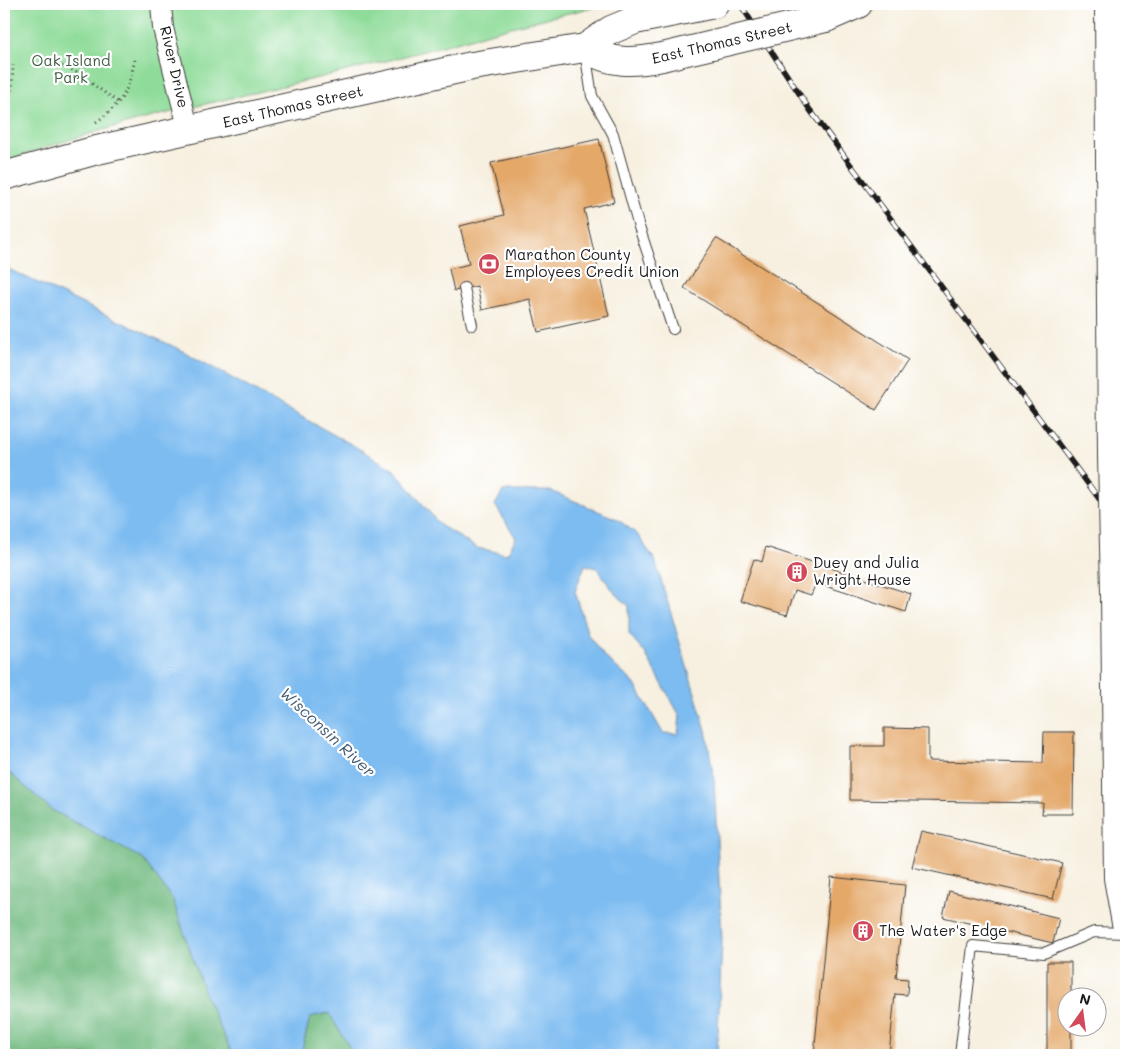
<svg xmlns="http://www.w3.org/2000/svg" width="1130" height="1059" font-family="Mali,sans-serif">
<style>
.green{fill:#8fdc9a;stroke:#567c5b}
.forest{fill:#73bc82;stroke:#486c4f}
.water{fill:#7dbcf1;stroke:#4c6c86;fill-rule:evenodd}
.building{fill:#e4a869}
.lines{fill:none;stroke-linecap:round;stroke-linejoin:round}
.service-casing{stroke:#3d3c39;stroke-width:12}
.minor-casing{stroke:#3d3c39;stroke-width:22}
.secondary-casing{stroke:#3d3c39;stroke-width:30}
.primary-casing{stroke:#3d3c39;stroke-width:30}
.path{stroke:#3d3c39;stroke-width:3;stroke-dasharray:1 4;stroke-linecap:butt}
.service{stroke:#fff;stroke-width:10}
.minor{stroke:#fff;stroke-width:20}
.secondary{stroke:#fff;stroke-width:28}
.primary{stroke:#fff;stroke-width:28}
.rail-casing{stroke:#1c1c1c;stroke-width:5.5}
.rail{stroke:#fff;stroke-width:4;stroke-dasharray:11;stroke-linecap:butt}
.secondary-bridge-casing{stroke:#3d3c39;stroke-width:30;stroke-linecap:butt}
.primary-bridge-casing{stroke:#3d3c39;stroke-width:30;stroke-linecap:butt}
.secondary-bridge{stroke:#fff;stroke-width:28}
.primary-bridge{stroke:#fff;stroke-width:28}
.labels{text-anchor:middle;stroke-width:4.5;stroke-linejoin:round;paint-order:stroke}
.street-label{font-size:15px;fill:#1c1c1c;stroke:#fff}
.park-label{font-size:15px;fill:#445f48;stroke:#fff}
.poi-label{font-size:15px;fill:#1c1c1c;stroke:#fff;text-anchor:start}
.water-label{font-size:16px;font-style:italic;fill:#435c71;stroke:#fff}
</style>
<rect width="100%" height="100%" fill="#fff"/>
<filter id="ink" filterUnits="userSpaceOnUse"><feTurbulence type="fractalNoise" baseFrequency=".02" numOctaves="2"/><feDisplacementMap in="SourceGraphic" scale="10" xChannelSelector="R" yChannelSelector="G"/><feConvolveMatrix kernelMatrix="1 2 1 2 8 2 1 2 1" color-interpolation-filters="sRGB"/></filter>
<filter id="wash" filterUnits="userSpaceOnUse"><feTurbulence type="fractalNoise" baseFrequency=".0096" numOctaves="4" result="noise"/><feDisplacementMap in="SourceGraphic" scale="20" xChannelSelector="R" yChannelSelector="G"/><feGaussianBlur stdDeviation="1.12" result="paint"/><feColorMatrix in="noise" values="0 0 0 0 0 0 0 0 0 0 0 0 0 0 0 0 0 1.4 0 .05"/><feComposite in="paint" operator="in"/></filter>
<g filter="url(#wash)">
<rect width="100%" height="100%" fill="#f7f0e0"/>
<path class="green" d="M4,4H612C525,20 441,48 355,69C238,98 117,120 4,162Z"/>
<g class="forest">
<polygon points="4,768 52,810 143,859 173,900 206,997 233,1055 8,1055 4,1016"/>
<polygon points="330,1013 354,1055 303,1055 302,1050 310,1017"/>
</g>
<path class="water" d="M4,267L181,350L356,447L394,470L440,525L477,548L507,554L516,538L495,505L503,491H551L617,519L637,534L655,560L706,730L714,780L722,940L717,1055H354L329,1013L310,1017L302,1050L303,1055H233L206,997L173,900L143,859L52,810L4,768ZM585,565L597,568L614,592L629,606V634L645,653L680,716L678,734L663,733L634,683L605,657L588,635L575,591Z"/>
<g id="blocks">
<g class="building">
<polygon points="599,139 614,202 584,209 609,316 538,332 530,299 482,310 477,286 454,291 449,269 469,264 460,226 504,215 491,163"/>
<polygon points="716,238 908,360 876,410 684,288"/>
<polygon points="766,547 911,594 906,612 816,583 811,595 795,590 787,615 740,601 754,559 762,562"/>
<polygon points="884,728 928,729 928,761 1043,763 1044,732 1074,732 1073,814 1042,814 1043,803 850,800 850,746 884,746"/>
<polygon points="921,831 1062,863 1053,899 912,867"/>
<polygon points="831,877 905,885 896,978 908,979 907,995 895,994 889,1055 814,1055"/>
<polygon points="949,891 1059,918 1053,943 943,917"/>
<polygon points="1047,962 1071,962 1071,996 1068,996 1068,1026 1071,1026 1071,1055 1047,1055"/>
</g>
</g>
</g>
<g filter="url(#ink)">
<use href="#blocks" fill-opacity="0" stroke="#3d3c39" stroke-width="1"/>
<g class="lines">
<g class="service-casing">
<g id="service">
<polyline points="585,51 592,96 613,134 638,224 673,329"/>
<polyline points="464,288 472,325"/>
<polyline points="960,1055 973,946 1044,953 1094,932 1126,933"/>
</g>
</g>
<g class="minor-casing">
<polyline id="minor" points="161,4 163,28 189,131"/>
</g>
<g class="secondary-casing">
<g id="secondary">
<polyline points="826,18 858,4"/>
<path d="M585,48C611,64 633,63 662,57"/>
<polyline points="4,176 97,150 472,66 585,48 611,30 635,20 714,4"/>
</g>
</g>
<g class="primary-casing">
<g id="primary">
<polyline points="1109,4 1112,456"/>
<polyline points="1115,592 1118,878 1126,923"/>
</g>
</g>
<g class="path">
<polyline points="48,61 73,70 119,103"/>
<polyline points="4,109 12,88 13,65"/>
<path d="M96,122C123,103 129,90 135,58"/>
</g>
<use href="#service" class="service"/>
<use href="#minor" class="minor"/>
<use href="#secondary" class="secondary"/>
<use href="#primary" class="primary"/>
<g class="rail-casing">
<polyline id="rail" points="740,4 810,110 1126,535"/>
</g>
<use href="#rail" class="rail"/>
<g class="secondary-bridge-casing">
<polyline id="secondary-bridge" points="662,57 826,18"/>
</g>
<g class="primary-bridge-casing">
<polyline id="primary-bridge" points="1112,456 1115,592"/>
</g>
<use href="#secondary-bridge" class="secondary-bridge"/>
<use href="#primary-bridge" class="primary-bridge"/>
</g>
</g>
<defs>
<g id="bank-disc" transform="scale(1.125)"><circle r="9.5" fill="#d1495b" stroke="#fff"/><path d="M-6-4H6V4H-6ZM0-2.3a2.3 2.3 0 1 0 0 4.6a2.3 2.3 0 1 0 0-4.6Z" fill="#fff"/></g>
<g id="building-disc" transform="scale(1.125)"><circle r="9.5" fill="#d1495b" stroke="#fff"/><path d="M-4-6H4V6H1V3H-1V6H-4ZM-2.5-4.3h1.7v1.8h-1.7ZM.8-4.3h1.7v1.8H.8ZM-2.5-1h1.7V.8h-1.7ZM.8-1h1.7V.8H.8Z" fill="#fff"/></g>
</defs>
<g fill-rule="evenodd">
<use href="#bank-disc" x="489" y="264"/>
<use href="#building-disc" x="797" y="572"/>
<use href="#building-disc" x="863" y="931"/>
</g>
<g class="labels">
<g class="street-label">
<text transform="translate(722 43) rotate(-13)" y="5">East Thomas Street</text>
<text transform="translate(174 67) rotate(77)" y="5">River Drive</text>
<text transform="translate(293 107) rotate(-13)" y="5">East Thomas Street</text>
</g>
<g class="park-label">
<text x="71" y="66">Oak Island<tspan x="71" dy="17">Park</tspan></text>
</g>
<g class="poi-label">
<text x="505" y="260">Marathon County<tspan x="505" dy="17">Employees Credit Union</tspan></text>
<text x="813" y="568">Duey and Julia<tspan x="813" dy="17">Wright House</tspan></text>
<text x="879" y="936">The Water's Edge</text>
</g>
<g class="water-label">
<text transform="translate(328 732) rotate(43)" y="6">Wisconsin River</text>
</g>
</g>
<rect width="1130" height="1059" fill="none" stroke="#fff" stroke-width="20"/>
<g transform="translate(1082 1012) rotate(14)"><circle r="24" fill="#ffffff" stroke="#a4a4a4"/>
<path d="M0-4L9 19L0 12L-9 19Z" fill="#d1495b"/>
<text y="-8" font-size="14" font-weight="bold" text-anchor="middle" fill="#1c1c1c">N</text>
</g>
</svg>
